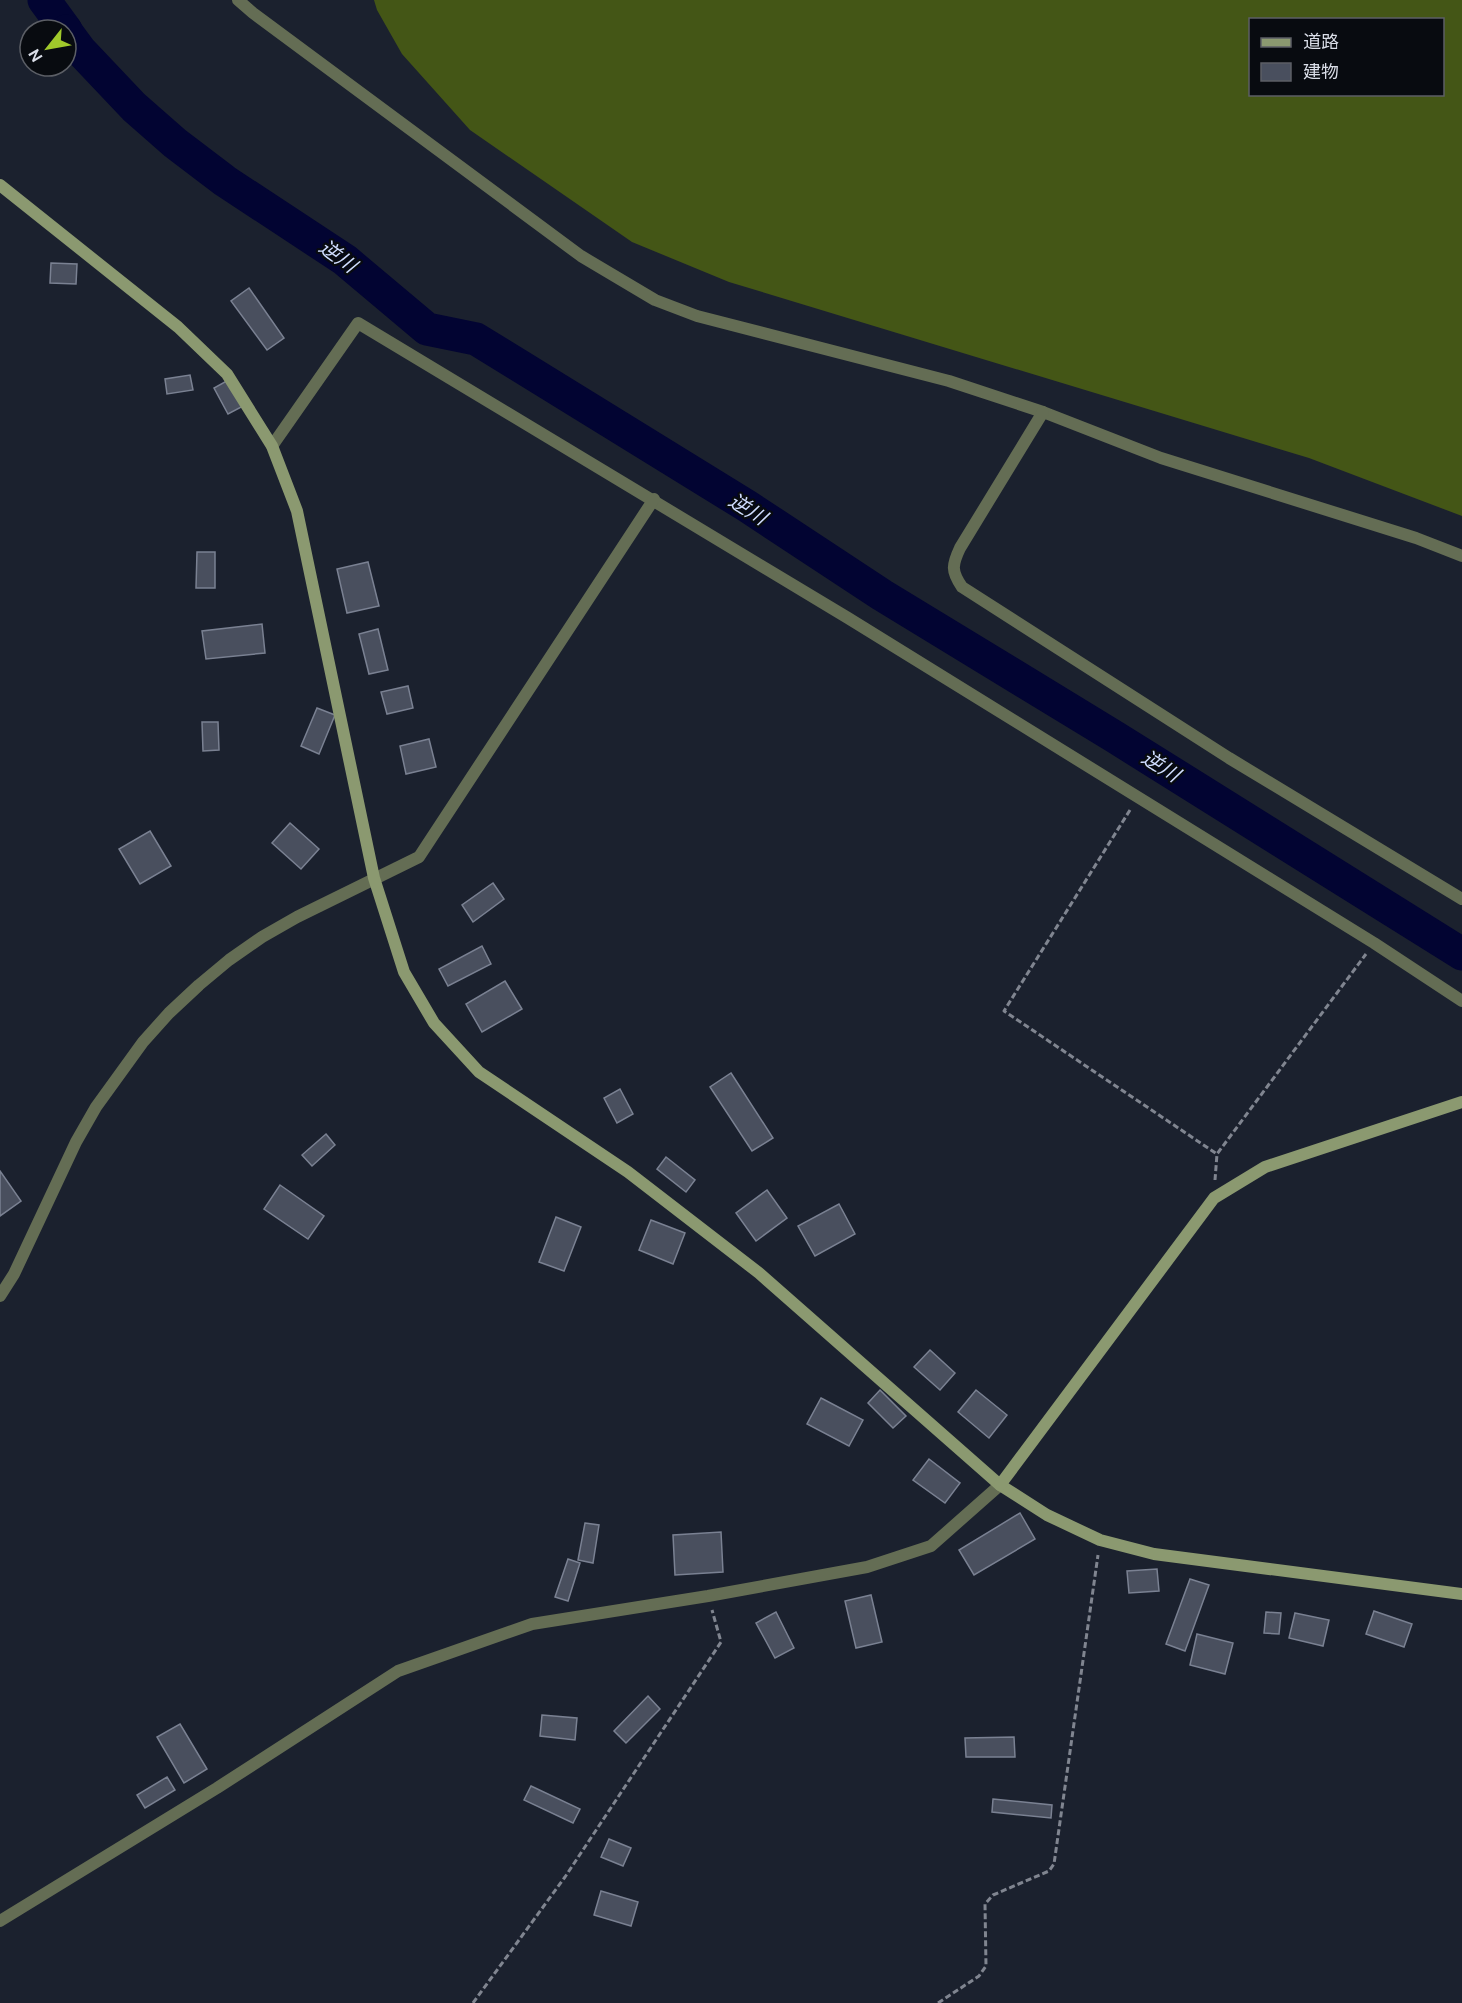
<svg xmlns="http://www.w3.org/2000/svg" width="1462" height="2003" font-family="Ubuntu,'Noto Sans JP',sans-serif">
<style>
.forest{fill:#445616;fill-rule:evenodd}
.lines{fill:none;stroke-linecap:round;stroke-linejoin:round}
.river{stroke:#020432;stroke-width:33}
.building{fill:#494f5e;stroke:#7a8192;stroke-width:1.5}
.path{stroke:#808590;stroke-width:3;stroke-dasharray:6 3;stroke-linecap:butt}
.street{stroke:#646d54;stroke-width:12}
.secondary{stroke:#8b9970;stroke-width:12}
.labels{text-anchor:middle;stroke-width:4.5;stroke-linejoin:round;paint-order:stroke}
.water-label{font-size:20px;font-style:italic;fill:#d0ddff;stroke:#080b10}
</style>
<rect width="100%" height="100%" fill="#1b212e"/>
<path class="forest" d="M374,0H1462V516L1309,458L729,282L632,242L470,130L402,54L377,10ZM1250,20H1442V94H1250Z"/>
<g class="lines">
<g class="river">
<polyline points="44,0 66,30"/>
<polyline points="66,31 80,50 134,107 175,143 225,181 345,260 427,329 476,339 747,506 882,595 1115,737 1462,954"/>
</g>
</g>
<g class="building">
<polygon points="51,263 77,264 76,284 50,283"/>
<polygon points="249,288 284,338 267,350 231,301"/>
<polygon points="190,375 193,390 167,394 165,379"/>
<polygon points="232,378 247,404 228,414 214,388"/>
<polygon points="197,552 215,552 215,588 196,588"/>
<polygon points="368,562 379,606 347,613 337,569"/>
<polygon points="262,624 265,653 206,659 202,631"/>
<polygon points="378,629 388,670 369,674 359,634"/>
<polygon points="408,686 413,708 387,714 381,692"/>
<polygon points="317,708 335,715 319,754 301,746"/>
<polygon points="202,722 218,722 219,750 203,751"/>
<polygon points="429,739 436,767 406,774 400,746"/>
<polygon points="290,823 319,849 301,869 272,843"/>
<polygon points="150,831 171,866 140,884 119,849"/>
<polygon points="493,883 504,899 473,922 462,905"/>
<polygon points="482,946 491,964 448,986 439,969"/>
<polygon points="505,981 522,1009 482,1032 466,1004"/>
<polygon points="731,1073 773,1138 752,1151 710,1087"/>
<polygon points="620,1089 633,1114 617,1123 604,1098"/>
<polygon points="326,1134 335,1145 312,1166 302,1155"/>
<polygon points="666,1157 695,1180 686,1192 657,1169"/>
<polygon points="0,1171 21,1201 0,1216"/>
<polygon points="280,1185 324,1216 308,1239 264,1209"/>
<polygon points="767,1190 787,1218 756,1241 736,1213"/>
<polygon points="839,1204 855,1234 815,1256 798,1226"/>
<polygon points="556,1217 581,1227 564,1271 539,1262"/>
<polygon points="651,1220 685,1233 673,1264 639,1250"/>
<polygon points="930,1350 955,1373 940,1390 914,1367"/>
<polygon points="880,1390 906,1416 893,1428 868,1403"/>
<polygon points="976,1390 1007,1415 989,1438 958,1412"/>
<polygon points="821,1398 863,1420 849,1446 807,1424"/>
<polygon points="929,1459 960,1483 945,1503 913,1480"/>
<polygon points="1020,1513 1035,1539 974,1575 959,1550"/>
<polygon points="585,1523 599,1525 593,1563 578,1560"/>
<polygon points="721,1532 723,1572 675,1575 673,1535"/>
<polygon points="568,1559 580,1563 568,1601 555,1597"/>
<polygon points="1157,1569 1159,1591 1129,1593 1127,1571"/>
<polygon points="1190,1579 1209,1585 1185,1651 1166,1644"/>
<polygon points="871,1595 882,1642 856,1648 845,1601"/>
<polygon points="1374,1611 1412,1624 1404,1647 1366,1634"/>
<polygon points="776,1612 794,1648 775,1658 756,1623"/>
<polygon points="1266,1612 1281,1613 1279,1634 1264,1633"/>
<polygon points="1295,1613 1329,1620 1323,1646 1289,1638"/>
<polygon points="1197,1634 1233,1643 1225,1674 1190,1665"/>
<polygon points="648,1696 660,1709 626,1743 614,1731"/>
<polygon points="542,1715 577,1718 575,1740 540,1736"/>
<polygon points="180,1724 207,1769 184,1783 157,1737"/>
<polygon points="1014,1737 1015,1757 966,1757 965,1738"/>
<polygon points="167,1777 175,1790 145,1808 137,1795"/>
<polygon points="531,1786 580,1809 573,1823 524,1800"/>
<polygon points="993,1799 1052,1805 1051,1818 992,1812"/>
<polygon points="609,1839 631,1848 623,1866 601,1857"/>
<polygon points="601,1891 638,1902 631,1926 594,1915"/>
</g>
<g class="lines">
<g class="path">
<polyline points="1130,810 1004,1011 1217,1154"/>
<polyline points="1215,1180 1217,1154 1366,954"/>
<polyline points="473,2003 565,1877 721,1642 712,1610"/>
<polyline points="938,2003 979,1976 986,1966 985,1904 993,1895 1049,1871 1054,1864 1098,1555"/>
</g>
<g class="street">
<polyline points="238,0 253,13 581,256 655,300 697,316 949,381 1043,412 1161,458 1416,538 1462,556"/>
<path d="M1043,412L960,548C952,565 951,571 962,587L1229,758L1462,899"/>
<polyline points="272,446 358,323 848,618 1374,943 1462,1001"/>
<polyline points="0,1296 14,1274 76,1142 96,1107 143,1042 169,1013 199,985 229,960 262,937 297,917 419,857 654,499"/>
<polyline points="0,1921 217,1788 398,1671 532,1624 708,1596 867,1567 931,1546 1000,1485"/>
</g>
<g class="secondary">
<polyline points="0,185 178,327 227,374 272,446 297,511 374,878 404,972 434,1023 479,1072 628,1172 759,1273 1000,1485 1047,1515 1100,1540 1154,1554 1462,1594"/>
<polyline points="1000,1485 1214,1198 1265,1167 1462,1102"/>
</g>
</g>
<g class="labels">
<g class="water-label">
<text transform="translate(338 256) rotate(36)" y="7">逆川</text>
<text transform="translate(748 509) rotate(32)" y="7">逆川</text>
<text transform="translate(1161 766) rotate(32)" y="7">逆川</text>
</g>
</g>
<rect x="1249" y="18" width="195" height="78" fill="#080b10" stroke="#5c5f66" stroke-width="1.5"/>
<rect x="1261" y="38" width="30" height="9" fill="#8b9970" stroke="#5c5f66" stroke-width="1.5"/>
<text x="1303" y="48" font-size="18" fill="#dadee8">道路</text>
<rect x="1261" y="63" width="30" height="18" fill="#494f5e" stroke="#5c5f66" stroke-width="1.5"/>
<text x="1303" y="78" font-size="18" fill="#dadee8">建物</text>
<g transform="translate(48 48) rotate(239)"><circle r="28" fill="#080b10" stroke="#5c5f66" stroke-width="1.5"/>
<path d="M0-4.5L10 22L0 15L-10 22Z" fill="#a0c92b"/>
<text y="-9" font-size="16" font-weight="bold" text-anchor="middle" fill="#dadee8">N</text>
</g>
</svg>
